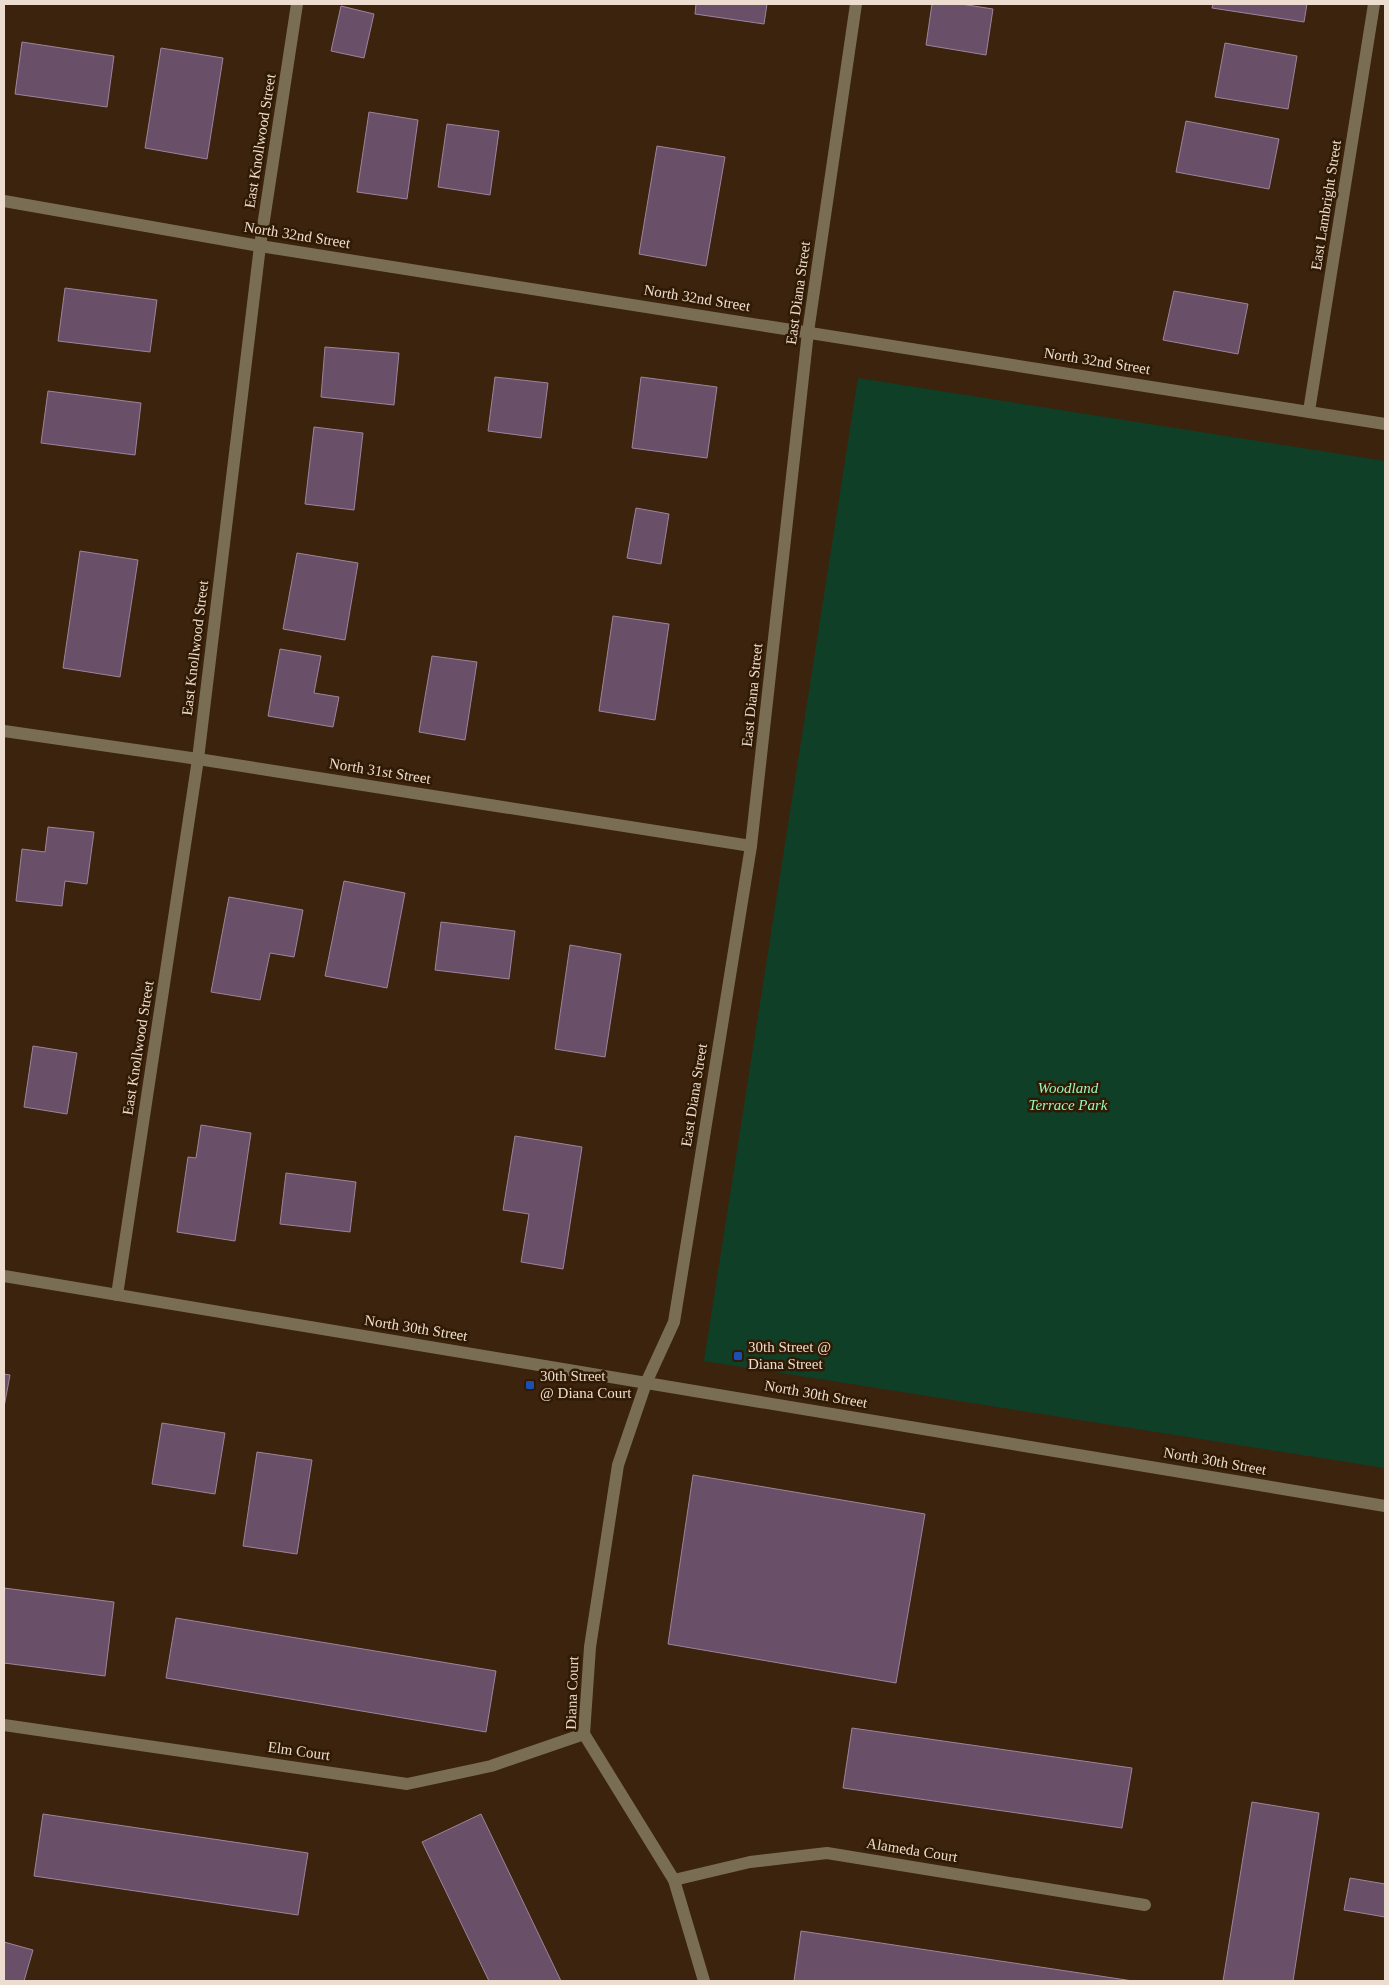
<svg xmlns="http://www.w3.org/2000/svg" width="1389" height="1985" font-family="'Times New Roman',serif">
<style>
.green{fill:#0f4027}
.building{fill:#694f67;stroke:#9e839c}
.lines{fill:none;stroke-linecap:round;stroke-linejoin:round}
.minor{stroke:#796e53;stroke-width:12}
.transit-dot{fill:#1a4fb4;stroke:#301a04;stroke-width:2}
.labels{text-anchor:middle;stroke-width:5;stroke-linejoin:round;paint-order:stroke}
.street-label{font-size:15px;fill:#edddd0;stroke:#301a04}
.park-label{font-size:15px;font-style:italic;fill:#96f7bd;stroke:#301a04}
.poi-label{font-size:15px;fill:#edddd0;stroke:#301a04;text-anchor:start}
</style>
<rect width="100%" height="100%" fill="#3b230e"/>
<polygon class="green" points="858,378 1385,461 1385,1468 704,1361"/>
<g class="building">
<polygon points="696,4 767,4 764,24 695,14"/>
<polygon points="932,4 961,4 993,9 986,55 926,45"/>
<polygon points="1213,4 1307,4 1304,22 1212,8"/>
<polygon points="341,6 374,14 364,58 331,51"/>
<polygon points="22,42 114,56 107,107 15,94"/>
<polygon points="1225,43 1297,56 1288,109 1215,97"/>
<polygon points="161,48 223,58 207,159 145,148"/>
<polygon points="369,112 418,120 407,199 357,192"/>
<polygon points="1186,121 1279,139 1269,189 1176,172"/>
<polygon points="447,124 499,131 490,195 438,187"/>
<polygon points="657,146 725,157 706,266 639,254"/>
<polygon points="65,288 157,300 150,352 58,341"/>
<polygon points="1174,291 1248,304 1238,354 1163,340"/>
<polygon points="325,347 399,353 394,405 321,397"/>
<polygon points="495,377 548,383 541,438 488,431"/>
<polygon points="641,377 717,387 707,458 632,448"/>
<polygon points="48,391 141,403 135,455 41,443"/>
<polygon points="314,427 363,433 354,510 305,504"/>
<polygon points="636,508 669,514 661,564 627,558"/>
<polygon points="80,551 138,560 120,677 63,668"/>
<polygon points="297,553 358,563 345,640 283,629"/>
<polygon points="613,616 669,624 655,720 599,711"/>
<polygon points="280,649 321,656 314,693 339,697 333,727 268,716"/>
<polygon points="432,656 477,662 465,740 419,732"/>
<polygon points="48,827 94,832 87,884 65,881 62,906 16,901 22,849 45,852"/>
<polygon points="344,881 405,893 387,988 325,976"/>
<polygon points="229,897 303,910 294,957 270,953 260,1000 211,992"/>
<polygon points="441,922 515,931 509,979 435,970"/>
<polygon points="570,945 621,954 605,1057 555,1049"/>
<polygon points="33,1046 77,1053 67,1114 24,1107"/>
<polygon points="201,1125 251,1133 235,1241 177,1232 188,1157 196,1158"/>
<polygon points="515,1136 582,1147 563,1269 521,1262 529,1214 503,1210"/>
<polygon points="286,1173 356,1182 350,1232 280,1224"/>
<polygon points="4,1374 10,1375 4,1407"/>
<polygon points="162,1423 225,1433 215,1494 152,1484"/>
<polygon points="257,1452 312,1460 297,1554 243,1546"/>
<polygon points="693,1475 925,1514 896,1683 668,1644"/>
<polygon points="4,1588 114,1602 105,1676 4,1663"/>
<polygon points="176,1618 496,1671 486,1732 166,1678"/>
<polygon points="852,1728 1132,1768 1122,1828 843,1788"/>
<polygon points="1252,1802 1319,1813 1293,1981 1223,1981"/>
<polygon points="43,1814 308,1853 298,1915 34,1876"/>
<polygon points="481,1814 561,1981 489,1981 422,1842"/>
<polygon points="1350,1878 1385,1884 1385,1917 1344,1910"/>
<polygon points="801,1931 1133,1981 794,1981"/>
<polygon points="4,1942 33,1950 24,1981 4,1981"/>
</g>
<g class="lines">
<g class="minor">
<polyline points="4,201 260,246 1385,424"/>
<polyline points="1309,411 1374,4"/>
<polyline points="4,731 198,759 751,846"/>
<polyline points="4,1276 1385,1506"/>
<polyline points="117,1295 198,759 260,246 297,4"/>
<polyline points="4,1725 407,1784 491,1766 584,1734"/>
<polyline points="674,1880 750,1862 827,1853 1145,1905"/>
<polyline points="704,1981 674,1880 584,1734 590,1647 618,1465 646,1383 674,1322 751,846 808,332 856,4"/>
</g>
</g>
<g class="transit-dot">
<rect x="733" y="1351" width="10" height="10" rx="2.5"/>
<rect x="525" y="1380" width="10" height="10" rx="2.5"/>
</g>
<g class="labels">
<g class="street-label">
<text transform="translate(260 141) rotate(-81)" y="5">East Knollwood Street</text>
<text transform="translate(1326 205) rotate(-81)" y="5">East Lambright Street</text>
<text transform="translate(297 235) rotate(9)" y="5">North 32nd Street</text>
<text transform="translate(798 293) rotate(-82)" y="5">East Diana Street</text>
<text transform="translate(697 298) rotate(9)" y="5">North 32nd Street</text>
<text transform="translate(1097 361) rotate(9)" y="5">North 32nd Street</text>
<text transform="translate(195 648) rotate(-83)" y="5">East Knollwood Street</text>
<text transform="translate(752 695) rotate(-84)" y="5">East Diana Street</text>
<text transform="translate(380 771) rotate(9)" y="5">North 31st Street</text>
<text transform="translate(138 1048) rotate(-81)" y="5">East Knollwood Street</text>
<text transform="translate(694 1095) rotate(-81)" y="5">East Diana Street</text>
<text transform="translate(416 1328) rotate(9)" y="5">North 30th Street</text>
<text transform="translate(816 1394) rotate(10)" y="5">North 30th Street</text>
<text transform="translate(1215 1461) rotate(10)" y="5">North 30th Street</text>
<text transform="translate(572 1693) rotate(-88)" y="5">Diana Court</text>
<text transform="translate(299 1751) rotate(8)" y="5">Elm Court</text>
<text transform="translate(912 1850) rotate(9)" y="5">Alameda Court</text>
</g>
<g class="park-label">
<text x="1068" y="1093">Woodland<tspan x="1068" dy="17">Terrace Park</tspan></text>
</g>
<g class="poi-label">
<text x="748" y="1352">30th Street @<tspan x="748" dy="17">Diana Street</tspan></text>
<text x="540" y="1381">30th Street<tspan x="540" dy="17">@ Diana Court</tspan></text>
</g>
</g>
<rect width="1389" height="1985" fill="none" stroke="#edddd0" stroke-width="10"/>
</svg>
